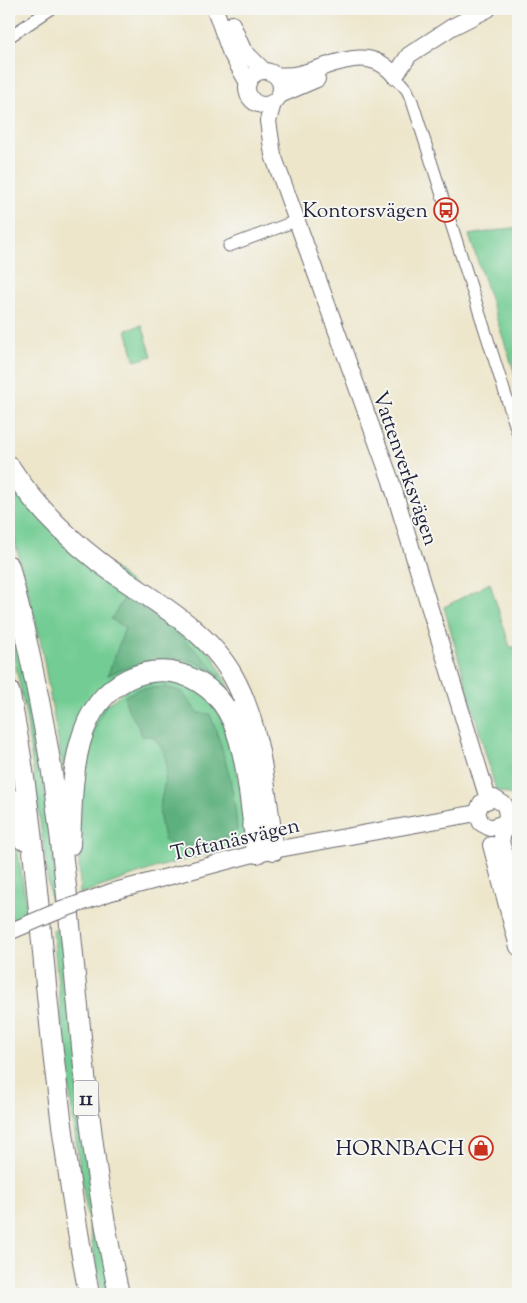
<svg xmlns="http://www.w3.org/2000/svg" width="527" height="1303" font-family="'Sorts Mill Goudy',serif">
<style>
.green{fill:#72cc93;stroke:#4a7767}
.forest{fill:#5db07d;stroke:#40695c}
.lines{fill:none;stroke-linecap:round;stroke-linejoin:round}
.street-casing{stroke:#69676d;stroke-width:13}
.secondary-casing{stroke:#69676d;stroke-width:18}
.highway-casing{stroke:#69676d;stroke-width:22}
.street{stroke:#fff;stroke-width:11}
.secondary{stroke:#fff;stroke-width:16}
.highway{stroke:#fff;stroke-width:20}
.secondary-bridge-casing{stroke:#69676d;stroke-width:18;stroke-linecap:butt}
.secondary-bridge{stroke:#fff;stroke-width:16}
.labels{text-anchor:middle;stroke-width:4;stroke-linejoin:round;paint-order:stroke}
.shield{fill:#f6f6f2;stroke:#626272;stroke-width:1}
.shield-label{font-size:20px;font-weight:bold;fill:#22223b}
.poi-label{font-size:21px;fill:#22223b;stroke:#f6f6f2;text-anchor:end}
.street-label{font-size:21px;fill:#22223b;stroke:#f6f6f2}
</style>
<rect width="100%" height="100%" fill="#f6f6f2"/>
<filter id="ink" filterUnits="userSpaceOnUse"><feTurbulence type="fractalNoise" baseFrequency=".02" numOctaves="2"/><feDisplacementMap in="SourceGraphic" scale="10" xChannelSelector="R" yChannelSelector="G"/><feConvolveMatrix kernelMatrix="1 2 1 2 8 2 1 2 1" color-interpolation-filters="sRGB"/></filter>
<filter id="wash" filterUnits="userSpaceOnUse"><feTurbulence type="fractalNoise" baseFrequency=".0096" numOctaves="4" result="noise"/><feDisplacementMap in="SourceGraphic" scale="20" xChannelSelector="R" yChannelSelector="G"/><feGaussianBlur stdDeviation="1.12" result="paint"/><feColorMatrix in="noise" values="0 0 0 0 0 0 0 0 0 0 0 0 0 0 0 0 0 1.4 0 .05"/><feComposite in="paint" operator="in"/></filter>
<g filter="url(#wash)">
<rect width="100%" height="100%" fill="#ede6cb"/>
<g class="green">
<polygon points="518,227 518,383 469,235"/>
<polygon points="142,325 152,356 135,361 126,330"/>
<polygon points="9,475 214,657 249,733 217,687 119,675 67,791 40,639 9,519"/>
<polygon points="490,583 510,647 518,647 518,795 513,796 496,790 444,607"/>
<polygon points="9,587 25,655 61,901 51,904 26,716 9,633"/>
<polygon points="169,679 208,696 231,733 247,828 240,841 220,851 158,867 80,894 78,833 87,747 105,706 136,683"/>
<polygon points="9,814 16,840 28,914 9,923"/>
<path d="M64,926L114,1294H102C77,1174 64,1052 53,930Z"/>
</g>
<g class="forest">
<path d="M125,597C161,619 193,644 220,676L219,678C212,673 206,667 200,664C176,651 131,665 108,675L125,628L111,619Z"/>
<path d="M166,687L182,692L198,713L210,714C224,751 235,790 237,830L232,835C215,841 180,853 164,840C163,830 159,819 160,809C163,778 177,761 152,736H142C139,720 126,715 125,696L138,689Z"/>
</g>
</g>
<g filter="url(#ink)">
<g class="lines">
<g class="street-casing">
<g id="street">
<polyline points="9,37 51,9"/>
<polyline points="395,76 407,90 412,101 518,434"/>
<polyline points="229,246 296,221"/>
</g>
</g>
<g class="secondary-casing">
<g id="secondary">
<polyline points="215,9 230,51 248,83"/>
<polyline points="232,24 243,50 264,71"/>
<circle cx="264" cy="88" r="17"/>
<path d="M276,75C284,76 291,76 299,74C332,67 368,42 395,76"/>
<polyline points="395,76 409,55 452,27 488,9"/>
<polyline points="280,95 317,79"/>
<polyline points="273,103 268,121 273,155 391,481 488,799"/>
<polyline points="504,823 490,828 481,823 477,813 481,803 494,798 505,805 507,815 501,842 518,895"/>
<polyline points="491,845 518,947"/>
<polyline points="111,892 257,853 477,813"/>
</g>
</g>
<g class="highway-casing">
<g id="highway">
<path d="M9,466C33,503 64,535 99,562C147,599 210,627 237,684C262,734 265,795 274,850"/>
<path d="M9,566C26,635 41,704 52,773C78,948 80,1121 119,1294"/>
<path d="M9,691C30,791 37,893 47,995C57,1095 70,1195 89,1294"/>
<polyline points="9,798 22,839"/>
<path d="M70,845C73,788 69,708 128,679C142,672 157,670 172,672C199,677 221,695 232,720C248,754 251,815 257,853"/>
</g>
</g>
<use href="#street" class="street"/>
<use href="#secondary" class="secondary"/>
<use href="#highway" class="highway"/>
<g class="secondary-bridge-casing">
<polyline id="secondary-bridge" points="9,932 56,912 111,892"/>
</g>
<use href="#secondary-bridge" class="secondary-bridge"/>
</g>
</g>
<defs>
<g id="bus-ring" transform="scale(1.25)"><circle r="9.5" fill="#f6f6f2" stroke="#c8321e" stroke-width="1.5"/><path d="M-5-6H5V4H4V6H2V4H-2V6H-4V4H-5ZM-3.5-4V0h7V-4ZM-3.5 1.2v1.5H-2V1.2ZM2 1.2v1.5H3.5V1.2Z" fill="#c8321e"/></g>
<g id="shop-ring" transform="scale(1.25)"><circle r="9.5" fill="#f6f6f2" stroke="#c8321e" stroke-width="1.5"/><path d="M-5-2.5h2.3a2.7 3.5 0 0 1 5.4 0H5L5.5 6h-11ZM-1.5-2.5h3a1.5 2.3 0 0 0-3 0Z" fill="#c8321e"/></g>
</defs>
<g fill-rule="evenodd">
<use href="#bus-ring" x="446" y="210"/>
<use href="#shop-ring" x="481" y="1148"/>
</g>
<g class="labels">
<rect class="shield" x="73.5" y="1080.5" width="25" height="35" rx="4"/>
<g class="shield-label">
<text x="86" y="1105">11</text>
</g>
<g class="poi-label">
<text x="428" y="217">Kontorsvägen</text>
<text x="464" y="1155">HORNBACH</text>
</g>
<g class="street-label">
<text transform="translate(406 468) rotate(71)" y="7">Vattenverksvägen</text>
<text transform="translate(235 839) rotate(-13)" y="7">Toftanäsvägen</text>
</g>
</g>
<rect width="527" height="1303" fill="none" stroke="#f6f6f2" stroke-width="30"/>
</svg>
